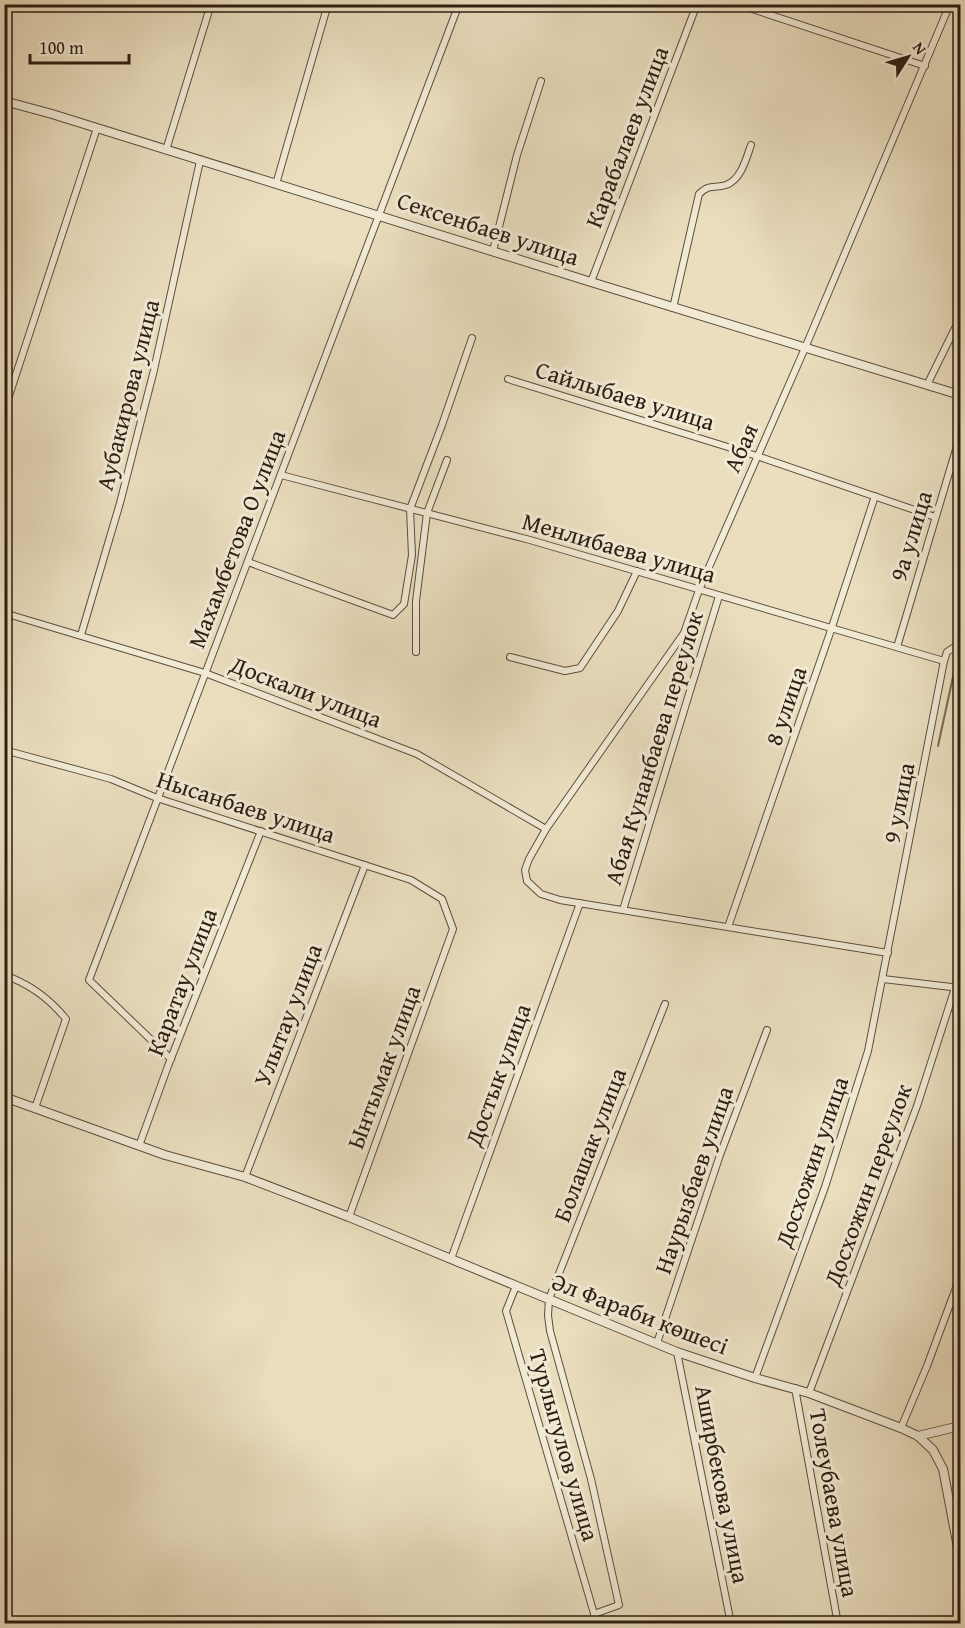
<svg xmlns="http://www.w3.org/2000/svg" width="965" height="1628" font-family="'Gentium Book Plus',serif">
<style>
.lines{fill:none;stroke-linecap:round;stroke-linejoin:round}
.stream{stroke:#786a56;stroke-width:2}
.minor-casing{stroke:#5c4e3d;stroke-width:8}
.tertiary-casing{stroke:#5c4e3d;stroke-width:10}
.minor{stroke:#f1ead5;stroke-width:6}
.tertiary{stroke:#f1ead5;stroke-width:8}
.labels{text-anchor:middle;stroke-width:6;stroke-linejoin:round;paint-order:stroke}
.street-label{font-size:24px;fill:#2d1e12;stroke:#f1ead5}
</style>
<rect width="100%" height="100%" fill="#eadebf"/>
<filter id="stains"><feTurbulence type="fractalNoise" baseFrequency=".00333" numOctaves="4"/><feColorMatrix values="0 0 0 0 .2 0 0 0 0 .09 0 0 0 0 .02 0 0 0 .5 -.17"/></filter>
<radialGradient id="worn" r=".72"><stop offset=".6" stop-color="#630" stop-opacity="0"/><stop offset="1" stop-color="#630" stop-opacity=".3"/></radialGradient>
<g class="lines">
<polyline class="stream" points="938,746 959,649"/>
<g class="minor-casing">
<g id="minor">
<polyline points="737,4 925,66"/>
<polyline points="166,150 211,4"/>
<polyline points="276,184 328,4"/>
<polyline points="493,251 517,155 541,81"/>
<polyline points="591,282 697,4"/>
<path d="M673,308L699,194C711,183 713,189 726,185C741,180 746,159 751,145"/>
<polyline points="508,379 757,456 935,517"/>
<polyline points="927,385 960,318"/>
<polyline points="4,411 97,128"/>
<polyline points="281,475 530,540 944,661"/>
<polyline points="248,562 393,615 404,604 412,555 410,509 442,425 472,338"/>
<polyline points="4,613 205,673 417,754 546,829"/>
<polyline points="81,635 120,503 154,370 200,161"/>
<polyline points="897,647 960,436"/>
<polyline points="416,652 416,601 427,513 447,460"/>
<polyline points="510,657 565,671 580,668 618,611 637,571"/>
<polyline points="4,750 111,779 157,798 411,880 442,899 453,929 349,1217"/>
<polyline points="623,910 719,596"/>
<polyline points="728,927 830,633 875,496"/>
<polyline points="888,953 560,900 541,894 527,881 525,870 529,859 546,829 684,633 699,590 805,348 950,4"/>
<path d="M4,975C30,984 49,998 66,1019L35,1108"/>
<polyline points="883,979 960,988"/>
<polyline points="171,1059 89,980 459,4"/>
<polyline points="139,1146 168,1066 261,831"/>
<polyline points="245,1177 365,865"/>
<polyline points="451,1259 580,903"/>
<polyline points="516,1286 506,1311 597,1624"/>
<polyline points="657,1343 720,1155 767,1030"/>
<polyline points="677,1352 731,1624"/>
<polyline points="755,1378 825,1187 868,1051 944,661 947,652 956,646 960,645"/>
<polyline points="795,1388 838,1624"/>
<polyline points="809,1393 917,1106 955,988"/>
<polyline points="901,1428 927,1366 960,1277"/>
<polyline points="594,1614 619,1605 591,1479 550,1331 548,1315 549,1299 665,1004"/>
</g>
</g>
<g class="tertiary-casing">
<g id="tertiary">
<polyline points="4,101 52,114 591,282 960,395"/>
<polyline points="4,1097 165,1155 245,1177 349,1217 677,1352 755,1378 809,1393 901,1428 918,1436 933,1450 943,1469 960,1558"/>
<polyline points="918,1436 960,1426"/>
</g>
</g>
<use href="#minor" class="minor"/>
<use href="#tertiary" class="tertiary"/>
</g>
<g class="labels">
<g class="street-label">
<text transform="translate(627 137) rotate(-69)" y="8">Карабалаев улица</text>
<text transform="translate(488 229) rotate(18)" y="8">Сексенбаев улица</text>
<text transform="translate(128 395) rotate(-76)" y="8">Аубакирова улица</text>
<text transform="translate(625 396) rotate(17)" y="8">Сайлыбаев улица</text>
<text transform="translate(741 448) rotate(-66)" y="8">Абая</text>
<text transform="translate(911 536) rotate(-73)" y="8">9а улица</text>
<text transform="translate(237 539) rotate(-69)" y="8">Махамбетова О улица</text>
<text transform="translate(619 548) rotate(16)" y="8">Менлибаева улица</text>
<text transform="translate(306 692) rotate(21)" y="8">Доскали улица</text>
<text transform="translate(786 706) rotate(-71)" y="8">8 улица</text>
<text transform="translate(654 748) rotate(-73)" y="8">Абая Кунанбаева переулок</text>
<text transform="translate(899 803) rotate(-79)" y="8">9 улица</text>
<text transform="translate(246 807) rotate(18)" y="8">Нысанбаев улица</text>
<text transform="translate(182 982) rotate(-69)" y="8">Каратау улица</text>
<text transform="translate(288 1015) rotate(-69)" y="8">Улытау улица</text>
<text transform="translate(384 1067) rotate(-70)" y="8">Ынтымак улица</text>
<text transform="translate(498 1075) rotate(-70)" y="8">Достык улица</text>
<text transform="translate(590 1145) rotate(-69)" y="8">Болашак улица</text>
<text transform="translate(812 1162) rotate(-71)" y="8">Досхожин улица</text>
<text transform="translate(694 1180) rotate(-71)" y="8">Наурызбаев улица</text>
<text transform="translate(868 1185) rotate(-70)" y="8">Досхожин переулок</text>
<text transform="translate(640 1314) rotate(21)" y="8">Әл Фараби көшесі</text>
<text transform="translate(564 1445) rotate(74)" y="8">Турлыгулов улица</text>
<text transform="translate(722 1484) rotate(79)" y="8">Аширбекова улица</text>
<text transform="translate(834 1503) rotate(80)" y="8">Толеубаева улица</text>
</g>
</g>
<rect width="965" height="1628" fill="none" stroke="#eadebf" stroke-width="24"/>
<rect x="6" y="6" width="953" height="1616" fill="none" stroke="#2d1e12" stroke-width="3"/>
<rect x="12" y="12" width="941" height="1604" fill="none" stroke="#2d1e12" stroke-width="1.5"/>
<g transform="translate(908 57) rotate(53)" stroke="#f1ead5" stroke-width="4.5" paint-order="stroke">
<path d="M0-4.5L10 22L0 15L-10 22Z" fill="#2d1e12"/>
<text y="-9" font-size="16" font-weight="bold" text-anchor="middle" fill="#2d1e12">N</text>
</g>
<path d="M30 54v9h99v-9" fill="none" stroke="#2d1e12" stroke-width="3"/>
<text x="39" y="54" font-size="18" fill="#2d1e12" stroke="#f1ead5" stroke-width="4.5" paint-order="stroke">100 m</text>
<rect width="100%" height="100%" filter="url(#stains)"/>
<rect width="100%" height="100%" fill="url(#worn)"/>
</svg>
